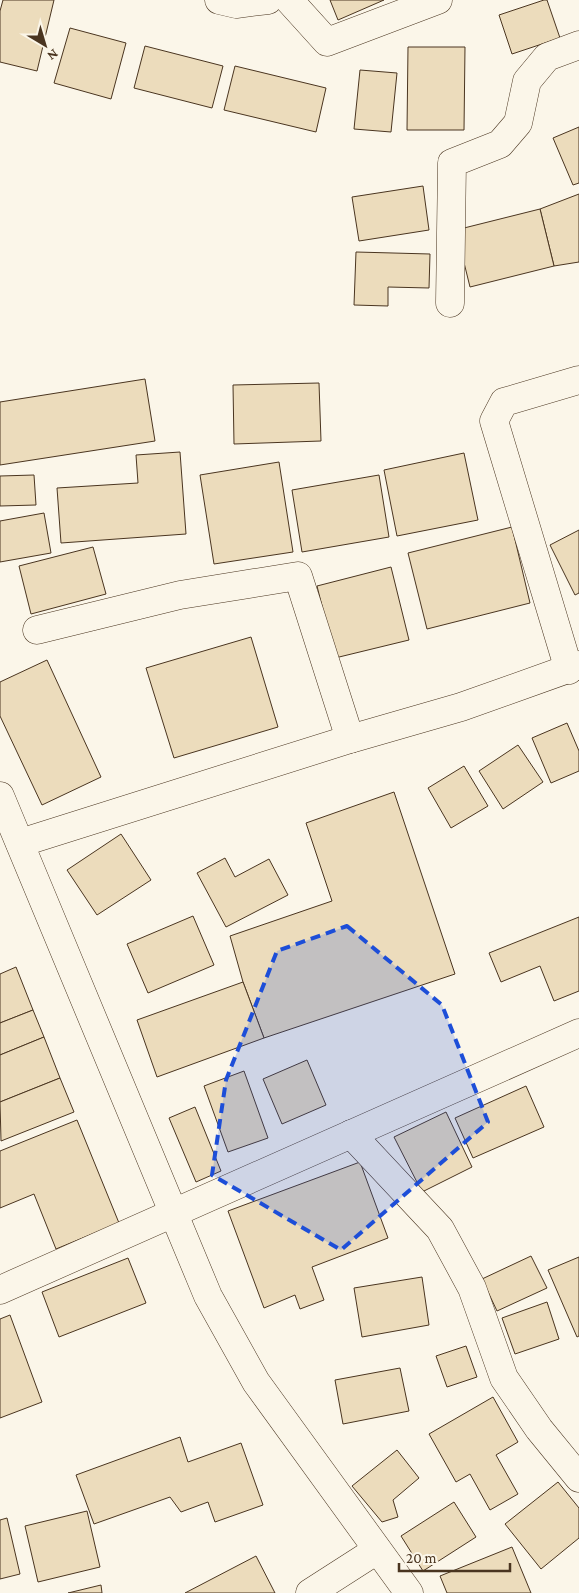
<svg xmlns="http://www.w3.org/2000/svg" width="579" height="1593" font-family="'Crimson Pro',serif">
<style>
.building{fill:#ecdcbc;stroke:#4a3520}
.lines{fill:none;stroke-linecap:round;stroke-linejoin:round}
.street-casing{stroke:#4a3520;stroke-width:29}
.secondary-casing{stroke:#4a3520;stroke-width:29}
.street{stroke:#fbf6e9;stroke-width:28}
.secondary{stroke:#fbf6e9;stroke-width:28}
.marked{fill:#1d4ed8;fill-opacity:0.2;stroke:#1d4ed8;stroke-width:4;stroke-dasharray:10 6;stroke-linejoin:round}
</style>
<rect width="100%" height="100%" fill="#fbf6e9"/>
<g class="building">
<polygon points="3,0 54,0 37,71 0,62 0,11"/>
<polygon points="330,0 384,0 338,20"/>
<polygon points="544,0 547,0 560,38 512,54 499,15"/>
<polygon points="70,28 126,43 111,99 54,83"/>
<polygon points="145,46 223,66 212,108 134,88"/>
<polygon points="408,47 465,47 464,130 407,130"/>
<polygon points="235,66 326,88 316,132 224,110"/>
<polygon points="360,70 397,73 391,132 354,129"/>
<polygon points="579,127 579,183 573,185 553,138"/>
<polygon points="423,186 429,230 359,241 352,197"/>
<polygon points="579,194 579,262 554,266 540,209"/>
<polygon points="540,209 554,266 470,287 456,230"/>
<polygon points="356,252 430,254 429,288 388,287 388,306 354,305"/>
<polygon points="145,379 155,441 0,465 0,402"/>
<polygon points="319,383 321,441 234,444 233,385"/>
<polygon points="180,452 186,534 61,543 57,488 138,483 136,455"/>
<polygon points="464,453 478,520 397,536 384,470"/>
<polygon points="279,462 293,552 214,564 200,475"/>
<polygon points="34,475 36,505 0,506 0,476"/>
<polygon points="379,475 389,537 302,552 292,490"/>
<polygon points="44,513 51,553 0,562 0,521"/>
<polygon points="512,527 530,603 427,629 408,553"/>
<polygon points="579,530 579,593 575,595 550,545"/>
<polygon points="93,547 106,594 31,614 19,566"/>
<polygon points="391,567 409,640 335,658 317,586"/>
<polygon points="251,637 278,727 174,758 146,668"/>
<polygon points="47,660 101,777 42,805 0,716 0,682"/>
<polygon points="567,723 579,751 579,771 551,783 532,738"/>
<polygon points="518,745 543,782 503,809 479,771"/>
<polygon points="464,766 488,806 451,828 428,788"/>
<polygon points="394,792 455,974 264,1038 243,982 230,936 332,901 306,823"/>
<polygon points="121,834 151,880 97,915 67,870"/>
<polygon points="225,858 235,877 269,859 288,895 226,927 197,873"/>
<polygon points="193,916 214,965 148,993 127,944"/>
<polygon points="579,917 579,991 554,1001 540,966 501,982 489,953"/>
<polygon points="16,967 33,1010 0,1023 0,974"/>
<polygon points="243,982 264,1038 157,1077 137,1020"/>
<polygon points="33,1010 44,1037 0,1055 0,1023"/>
<polygon points="44,1037 60,1078 0,1102 0,1055"/>
<polygon points="307,1060 326,1105 282,1124 263,1079"/>
<polygon points="244,1071 268,1138 228,1152 204,1086"/>
<polygon points="60,1078 74,1112 1,1141 0,1102"/>
<polygon points="526,1086 544,1127 473,1158 455,1118"/>
<polygon points="195,1107 221,1171 196,1182 169,1118"/>
<polygon points="446,1112 472,1167 422,1192 394,1137"/>
<polygon points="77,1120 119,1223 56,1249 34,1194 0,1208 0,1151"/>
<polygon points="360,1162 388,1238 312,1267 324,1300 300,1309 295,1295 264,1308 228,1211"/>
<polygon points="531,1256 547,1288 497,1311 482,1279"/>
<polygon points="579,1257 579,1336 577,1337 548,1270"/>
<polygon points="128,1258 146,1303 59,1337 42,1292"/>
<polygon points="422,1277 429,1325 362,1337 354,1288"/>
<polygon points="547,1302 559,1339 515,1354 502,1318"/>
<polygon points="10,1315 42,1402 0,1418 0,1319"/>
<polygon points="466,1346 477,1377 447,1387 436,1356"/>
<polygon points="400,1368 409,1411 343,1424 335,1380"/>
<polygon points="493,1397 518,1442 496,1455 518,1494 490,1510 470,1474 456,1482 429,1434"/>
<polygon points="180,1437 188,1462 241,1443 263,1505 215,1522 208,1502 181,1512 170,1497 94,1524 76,1475"/>
<polygon points="397,1450 419,1478 393,1500 398,1517 382,1522 352,1486"/>
<polygon points="558,1482 579,1508 579,1538 541,1569 505,1524"/>
<polygon points="454,1502 476,1537 423,1571 401,1536"/>
<polygon points="87,1511 100,1567 38,1582 25,1526"/>
<polygon points="7,1518 20,1574 0,1579 0,1520"/>
<polygon points="512,1547 531,1593 447,1593 440,1576"/>
<polygon points="256,1556 275,1593 185,1593"/>
<polygon points="101,1585 102,1593 68,1593"/>
</g>
<g class="lines">
<g class="street-casing">
<g id="street">
<polyline points="219,0 236,4 268,0"/>
<polyline points="289,0 327,42 438,0"/>
<polyline points="450,303 452,163 500,144 518,123 527,81 547,57 579,45"/>
<polyline points="37,630 180,595 298,576 350,739"/>
<polyline points="569,670 494,421 504,402 579,380"/>
<polyline points="351,1134 440,1229 472,1288 504,1378 539,1429 579,1478"/>
<polyline points="310,1593 377,1550"/>
</g>
</g>
<g class="secondary-casing">
<g id="secondary">
<polyline points="0,796 208,1296 256,1382 409,1593"/>
<polyline points="20,843 350,739 461,707 579,665"/>
<polyline points="0,1290 579,1033"/>
</g>
</g>
<use href="#street" class="street"/>
<use href="#secondary" class="secondary"/>
</g>
<path class="marked" d="M347,926L442,1005L488,1122L341,1250L212,1175L226,1080L277,951Z"/>
<g transform="translate(45 45) rotate(142)" stroke="#fbf6e9" stroke-width="4" paint-order="stroke">
<path d="M0-4L9 19L0 12L-9 19Z" fill="#4a3520"/>
<text y="-8" font-size="14" font-weight="bold" text-anchor="middle" fill="#4a3520">N</text>
</g>
<path d="M399 1563v8h111v-8" fill="none" stroke="#4a3520" stroke-width="2.5"/>
<text x="406" y="1563" font-size="15" fill="#4a3520" stroke="#fbf6e9" stroke-width="4" paint-order="stroke">20 m</text>
</svg>
